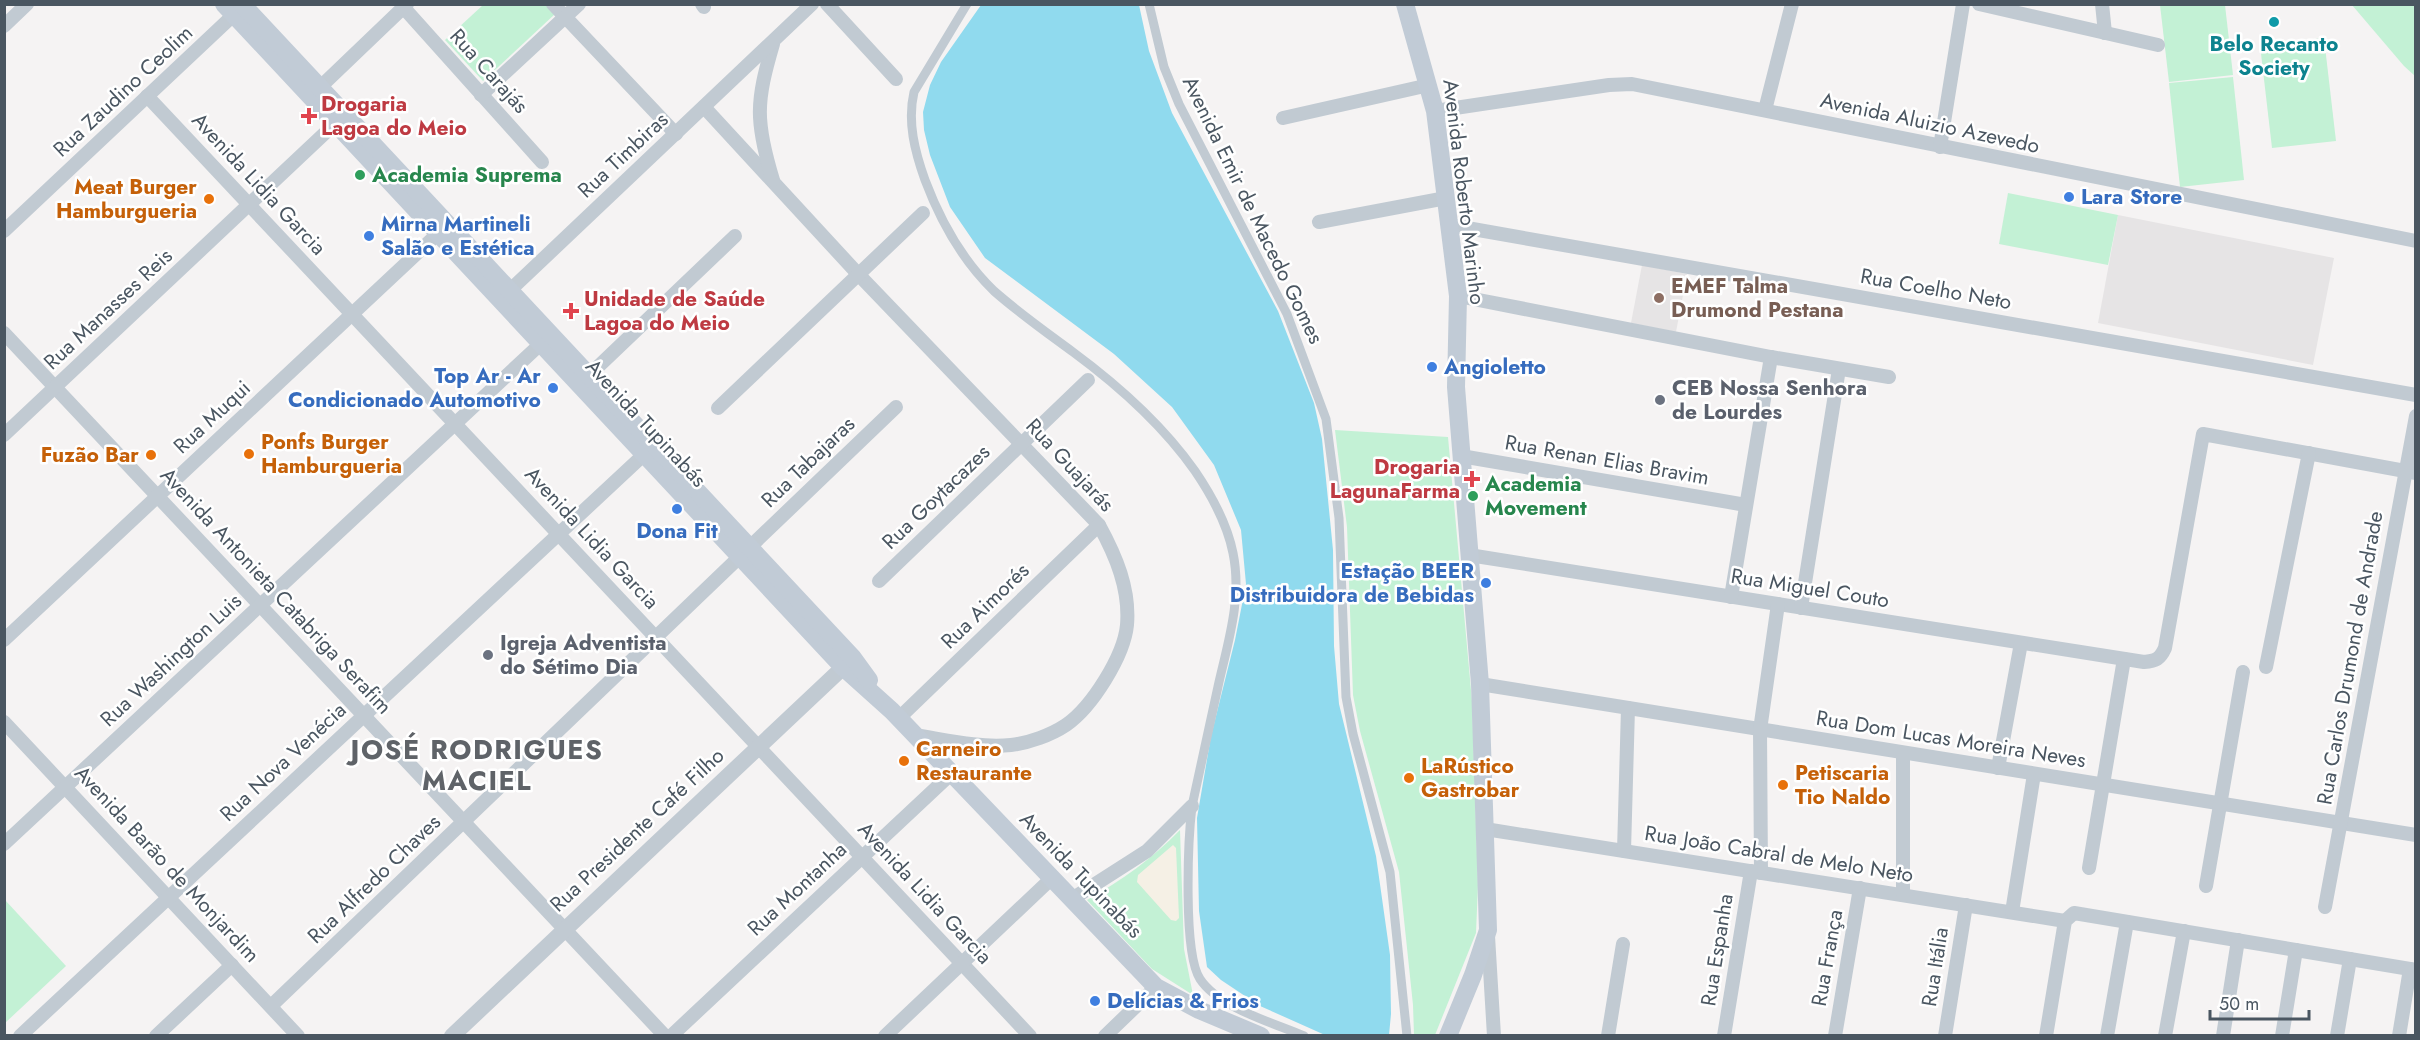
<svg xmlns="http://www.w3.org/2000/svg" width="2420" height="1040" font-family="Jost,sans-serif">
<style>
.education{fill:#e6e4e5}
.green{fill:#c3f1d5}
.sand{fill:#f5f0e5}
.water{fill:#90daee}
.lines{fill:none;stroke-linecap:round;stroke-linejoin:round}
.pedestrian{stroke:#c1cad2;stroke-width:9}
.minor{stroke:#c1cad2;stroke-width:14}
.tertiary{stroke:#c1cad2;stroke-width:16}
.secondary{stroke:#c1cbd6;stroke-width:18}
.culture-dot{fill:#0f9aa8;stroke:#fff;stroke-width:2}
.health-dot{fill:#e0444e;stroke:#fff;stroke-width:2}
.leisure-dot{fill:#2e9e5b;stroke:#fff;stroke-width:2}
.shop-dot{fill:#3f7fe0;stroke:#fff;stroke-width:2}
.food-dot{fill:#e8710a;stroke:#fff;stroke-width:2}
.education-dot{fill:#8d6e63;stroke:#fff;stroke-width:2}
.worship-dot{fill:#6b7280;stroke:#fff;stroke-width:2}
.labels{text-anchor:middle;stroke-width:5;stroke-linejoin:round;paint-order:stroke}
.culture-label{font-size:21px;font-weight:bold;fill:#0d838f;stroke:#fff}
.street-label{font-size:21px;fill:#4a5661;stroke:#fff}
.health-label{font-size:21px;font-weight:bold;fill:#be3a42;stroke:#fff;text-anchor:start}
.leisure-label{font-size:21px;font-weight:bold;fill:#27864d;stroke:#fff;text-anchor:start}
.food-label{font-size:21px;font-weight:bold;fill:#c56008;stroke:#fff;text-anchor:start}
.shop-label{font-size:21px;font-weight:bold;fill:#366cbe;stroke:#fff;text-anchor:start}
.education-label{font-size:21px;font-weight:bold;fill:#785e54;stroke:#fff;text-anchor:start}
.worship-label{font-size:21px;font-weight:bold;fill:#5b616d;stroke:#fff;text-anchor:start}
.district-label{font-size:27px;font-weight:bold;letter-spacing:1.5px;fill:#5f6368;stroke:#fff}
</style>
<rect width="100%" height="100%" fill="#f5f3f3"/>
<g class="education">
<polygon points="2118,215 2334,258 2313,365 2098,323"/>
<polygon points="1642,265 1687,274 1676,332 1631,323"/>
</g>
<g class="green">
<polygon points="483,5 547,5 555,14 483,81 445,40"/>
<polygon points="2160,5 2225,5 2233,75 2169,82"/>
<polygon points="2352,5 2415,5 2415,76 2404,66"/>
<polygon points="2324,38 2336,141 2272,148 2260,45"/>
<polygon points="2233,77 2244,180 2180,187 2169,83"/>
<polygon points="2008,193 2118,215 2108,265 1999,244"/>
<polygon points="1335,430 1448,437 1472,701 1478,885 1476,933 1435,1035 1414,1035 1413,1005 1399,872 1360,731 1353,695 1347,527"/>
<path d="M1180,830L1184,949L1193,995L1152,969L1087,900C1122,880 1152,859 1180,830Z"/>
<polygon points="5,900 66,966 5,1023 4,900"/>
</g>
<polygon class="sand" points="1173,845 1176,848 1179,918 1176,921 1171,920 1137,882 1138,875"/>
<polygon class="water" points="981,5 1139,5 1149,51 1172,113 1278,311 1314,403 1322,439 1333,550 1334,646 1339,704 1376,856 1390,955 1391,1014 1389,1035 1325,1035 1260,1006 1221,980 1207,967 1199,911 1197,818 1211,736 1235,640 1246,584 1241,530 1214,465 1172,407 1114,354 985,258 950,207 930,155 924,130 923,112 930,85 941,62"/>
<g class="lines">
<g class="pedestrian">
<path d="M967,4L914,92C907,122 915,152 925,180C940,220 963,261 994,291C1019,313 1046,332 1073,352C1119,386 1162,424 1195,471C1212,496 1227,523 1233,553C1242,597 1229,639 1219,682C1210,723 1201,765 1192,806C1188,840 1183,953 1200,979C1219,1008 1274,1023 1304,1036"/>
<polyline points="1149,4 1164,67 1179,104 1287,314 1326,419 1339,518 1346,697 1353,734 1390,872 1407,1036"/>
</g>
<g class="minor">
<polyline points="553,4 676,134"/>
<polyline points="702,4 704,7"/>
<polyline points="827,4 896,79"/>
<polyline points="1979,4 2158,45"/>
<polyline points="2102,4 2105,33"/>
<polyline points="404,8 542,162"/>
<polyline points="4,26 27,4"/>
<polyline points="313,94 407,4"/>
<polyline points="481,95 579,4"/>
<polyline points="147,96 1030,1036"/>
<path d="M704,107L858,274L1099,525C1116,556 1130,589 1127,625C1124,656 1092,707 1066,725C1051,735 1029,743 1011,745C978,748 947,740 915,735"/>
<polyline points="1765,110 1792,4"/>
<polyline points="1435,111 1609,85 1632,84 2416,241"/>
<polyline points="1283,118 1429,85"/>
<polyline points="1940,147 1963,4"/>
<path d="M773,180C755,121 756,102 773,44"/>
<polyline points="1319,222 1446,198"/>
<polyline points="1450,225 2416,395"/>
<polyline points="4,231 241,8"/>
<polyline points="504,296 812,4"/>
<polyline points="1458,296 1771,357 1889,377"/>
<polyline points="4,333 665,1036"/>
<polyline points="582,382 735,236"/>
<polyline points="718,408 923,213"/>
<polyline points="4,435 341,118"/>
<polyline points="1461,456 1746,505"/>
<path d="M1469,555L2144,662C2156,661 2160,659 2165,648L2203,434L2416,473"/>
<polyline points="879,581 1088,380"/>
<polyline points="1731,597 1771,357"/>
<polyline points="1801,608 1839,369"/>
<polyline points="4,640 445,227"/>
<polyline points="2266,667 2309,453"/>
<polyline points="1480,684 2416,835"/>
<polyline points="899,718 1099,525"/>
<polyline points="4,722 298,1036"/>
<polyline points="1998,768 2021,643"/>
<polyline points="1485,829 2065,921"/>
<polyline points="4,844 547,338"/>
<polyline points="1624,851 1628,708"/>
<polyline points="2089,868 2124,659"/>
<polyline points="1761,873 1760,730 1778,604"/>
<polyline points="2206,886 2243,672"/>
<polyline points="1903,895 1903,753"/>
<polyline points="1072,899 1147,851 1192,806"/>
<polyline points="2325,907 2416,416"/>
<polyline points="2012,912 2034,774"/>
<polyline points="1488,936 1494,1036"/>
<polyline points="271,1006 896,407"/>
<polyline points="20,1036 651,448"/>
<polyline points="156,1036 232,965"/>
<polyline points="671,1036 952,773"/>
<polyline points="885,1036 1052,878"/>
<polyline points="1105,1036 1156,987"/>
<polyline points="1608,1036 1623,944"/>
<polyline points="1724,1036 1751,871"/>
<polyline points="1835,1036 1860,888"/>
<polyline points="1945,1036 1966,905"/>
<polyline points="2046,1036 2065,921 2074,913 2416,970"/>
<polyline points="2107,1036 2127,922"/>
<polyline points="2165,1036 2184,931"/>
<polyline points="2223,1036 2238,940"/>
<polyline points="2282,1036 2296,950"/>
<polyline points="2337,1036 2350,959"/>
<polyline points="2399,1036 2410,969"/>
</g>
<polyline class="tertiary" points="452,1036 853,658"/>
<g class="secondary">
<polyline points="224,4 843,667 892,711 1156,987 1199,1010 1261,1036"/>
<polyline points="242,4 853,658 869,680"/>
<polyline points="1405,4 1435,111 1458,296 1456,387 1480,684 1488,930 1473,975 1448,1036"/>
</g>
</g>
<circle class="culture-dot" cx="2274" cy="22" r="6"/>
<g class="health-dot">
<path d="M306 107h6v6h6v6h-6v6h-6v-6h-6v-6h6z"/>
<path d="M568 302h6v6h6v6h-6v6h-6v-6h-6v-6h6z"/>
<path d="M1469 470h6v6h6v6h-6v6h-6v-6h-6v-6h6z"/>
</g>
<g class="leisure-dot">
<circle cx="360" cy="175" r="6"/>
<circle cx="1473" cy="496" r="6"/>
</g>
<g class="shop-dot">
<circle cx="2069" cy="197" r="6"/>
<circle cx="369" cy="236" r="6"/>
<circle cx="1432" cy="367" r="6"/>
<circle cx="553" cy="388" r="6"/>
<circle cx="677" cy="509" r="6"/>
<circle cx="1486" cy="583" r="6"/>
<circle cx="1095" cy="1001" r="6"/>
</g>
<g class="food-dot">
<circle cx="209" cy="199" r="6"/>
<circle cx="249" cy="454" r="6"/>
<circle cx="151" cy="455" r="6"/>
<circle cx="904" cy="761" r="6"/>
<circle cx="1409" cy="778" r="6"/>
<circle cx="1783" cy="785" r="6"/>
</g>
<circle class="education-dot" cx="1659" cy="298" r="6"/>
<g class="worship-dot">
<circle cx="1660" cy="400" r="6"/>
<circle cx="488" cy="655" r="6"/>
</g>
<g class="labels">
<g class="culture-label">
<text x="2274" y="51">Belo Recanto<tspan x="2274" dy="24">Society</tspan></text>
</g>
<g class="street-label">
<text transform="translate(489 71) rotate(48)" y="7">Rua Carajás</text>
<text transform="translate(123 91) rotate(-43)" y="7">Rua Zaudino Ceolim</text>
<text transform="translate(1930 123) rotate(12)" y="7">Avenida Aluizio Azevedo</text>
<text transform="translate(623 155) rotate(-43)" y="7">Rua Timbiras</text>
<text transform="translate(259 184) rotate(47)" y="7">Avenida Lidia Garcia</text>
<text transform="translate(1464 192) rotate(83)" y="7">Avenida Roberto Marinho</text>
<text transform="translate(1253 210) rotate(64)" y="7">Avenida Emir de Macedo Gomes</text>
<text transform="translate(1936 289) rotate(10)" y="7">Rua Coelho Neto</text>
<text transform="translate(108 309) rotate(-43)" y="7">Rua Manasses Reis</text>
<text transform="translate(212 417) rotate(-43)" y="7">Rua Muqui</text>
<text transform="translate(646 423) rotate(47)" y="7">Avenida Tupinabás</text>
<text transform="translate(1607 460) rotate(10)" y="7">Rua Renan Elias Bravim</text>
<text transform="translate(808 462) rotate(-44)" y="7">Rua Tabajaras</text>
<text transform="translate(1070 465) rotate(47)" y="7">Rua Guajarás</text>
<text transform="translate(936 497) rotate(-44)" y="7">Rua Goytacazes</text>
<text transform="translate(592 538) rotate(47)" y="7">Avenida Lidia Garcia</text>
<text transform="translate(1810 588) rotate(9)" y="7">Rua Miguel Couto</text>
<text transform="translate(276 591) rotate(47)" y="7">Avenida Antonieta Catabriga Serafim</text>
<text transform="translate(985 606) rotate(-44)" y="7">Rua Aimorés</text>
<text transform="translate(2350 658) rotate(-80)" y="7">Rua Carlos Drumond de Andrade</text>
<text transform="translate(171 660) rotate(-43)" y="7">Rua Washington Luis</text>
<text transform="translate(1951 739) rotate(9)" y="7">Rua Dom Lucas Moreira Neves</text>
<text transform="translate(283 762) rotate(-43)" y="7">Rua Nova Venécia</text>
<text transform="translate(637 830) rotate(-43)" y="7">Rua Presidente Café Filho</text>
<text transform="translate(1779 854) rotate(9)" y="7">Rua João Cabral de Melo Neto</text>
<text transform="translate(167 864) rotate(47)" y="7">Avenida Barão de Monjardim</text>
<text transform="translate(1081 875) rotate(46)" y="7">Avenida Tupinabás</text>
<text transform="translate(374 879) rotate(-44)" y="7">Rua Alfredo Chaves</text>
<text transform="translate(797 889) rotate(-43)" y="7">Rua Montanha</text>
<text transform="translate(925 893) rotate(47)" y="7">Avenida Lidia Garcia</text>
<text transform="translate(1717 950) rotate(-81)" y="7">Rua Espanha</text>
<text transform="translate(1827 958) rotate(-80)" y="7">Rua França</text>
<text transform="translate(1935 967) rotate(-81)" y="7">Rua Itália</text>
</g>
<g class="health-label">
<text x="321" y="111">Drogaria<tspan x="321" dy="24">Lagoa do Meio</tspan></text>
<text x="584" y="306">Unidade de Saúde<tspan x="584" dy="24">Lagoa do Meio</tspan></text>
<text x="1460" y="474" text-anchor="end">Drogaria<tspan x="1460" dy="24">LagunaFarma</tspan></text>
</g>
<g class="leisure-label">
<text x="372" y="182">Academia Suprema</text>
<text x="1485" y="491">Academia<tspan x="1485" dy="24">Movement</tspan></text>
</g>
<g class="food-label">
<text x="197" y="194" text-anchor="end">Meat Burger<tspan x="197" dy="24">Hamburgueria</tspan></text>
<text x="261" y="449">Ponfs Burger<tspan x="261" dy="24">Hamburgueria</tspan></text>
<text x="139" y="462" text-anchor="end">Fuzão Bar</text>
<text x="916" y="756">Carneiro<tspan x="916" dy="24">Restaurante</tspan></text>
<text x="1421" y="773">LaRústico<tspan x="1421" dy="24">Gastrobar</tspan></text>
<text x="1795" y="780">Petiscaria<tspan x="1795" dy="24">Tio Naldo</tspan></text>
</g>
<g class="shop-label">
<text x="2081" y="204">Lara Store</text>
<text x="381" y="231">Mirna Martineli<tspan x="381" dy="24">Salão e Estética</tspan></text>
<text x="1444" y="374">Angioletto</text>
<text x="541" y="383" text-anchor="end">Top Ar - Ar<tspan x="541" dy="24">Condicionado Automotivo</tspan></text>
<text x="677" y="538" text-anchor="middle">Dona Fit</text>
<text x="1474" y="578" text-anchor="end">Estação BEER<tspan x="1474" dy="24">Distribuidora de Bebidas</tspan></text>
<text x="1107" y="1008">Delícias &amp; Frios</text>
</g>
<g class="education-label">
<text x="1671" y="293">EMEF Talma<tspan x="1671" dy="24">Drumond Pestana</tspan></text>
</g>
<g class="worship-label">
<text x="1672" y="395">CEB Nossa Senhora<tspan x="1672" dy="24">de Lourdes</tspan></text>
<text x="500" y="650">Igreja Adventista<tspan x="500" dy="24">do Sétimo Dia</tspan></text>
</g>
<g class="district-label">
<text x="477" y="759">JOSÉ RODRIGUES<tspan x="477" dy="31">MACIEL</tspan></text>
</g>
</g>
<rect width="2420" height="1040" fill="none" stroke="#4a5661" stroke-width="12"/>
<path d="M2210 1010v9h99v-9" fill="none" stroke="#4a5661" stroke-width="3"/>
<text x="2219" y="1010" font-size="18" fill="#4a5661" stroke="#ffffff" stroke-width="4.5" paint-order="stroke">50 m</text>
</svg>
